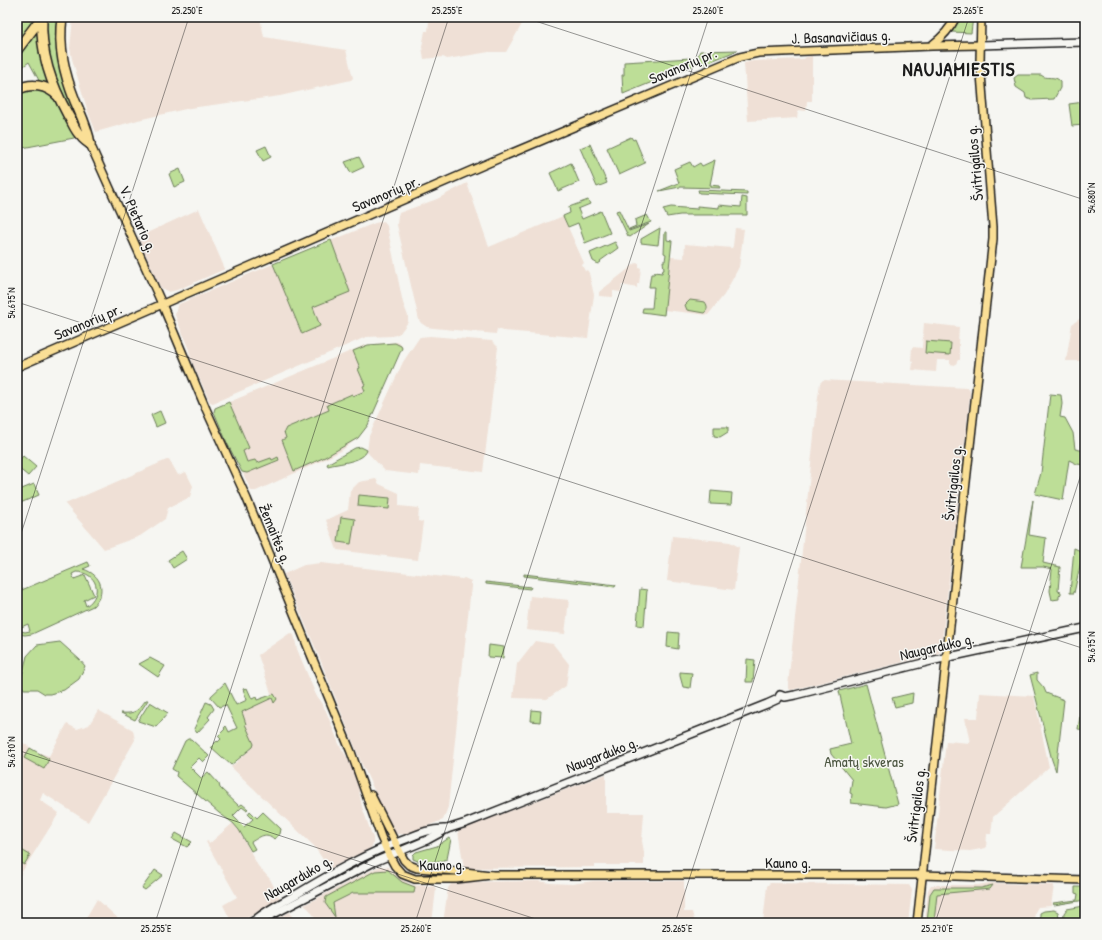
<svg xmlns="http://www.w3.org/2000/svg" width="1102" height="940" font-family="'Patrick Hand',sans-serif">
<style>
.built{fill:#efe0d6}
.green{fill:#bdde97;stroke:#6c7d5a;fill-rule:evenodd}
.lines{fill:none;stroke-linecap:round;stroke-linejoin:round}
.secondary-casing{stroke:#1c1c1c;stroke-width:10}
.primary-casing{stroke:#1c1c1c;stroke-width:10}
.highway-casing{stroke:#1c1c1c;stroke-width:12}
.secondary{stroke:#f6f6f2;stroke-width:7}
.primary{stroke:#fadf96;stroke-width:7}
.highway{stroke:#fadf96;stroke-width:9}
.ticks{fill:none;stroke:#1c1c1c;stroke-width:1;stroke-opacity:0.45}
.labels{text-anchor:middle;stroke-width:3;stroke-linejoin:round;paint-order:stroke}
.street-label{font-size:15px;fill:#1c1c1c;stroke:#f6f6f2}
.park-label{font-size:15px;fill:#4c5641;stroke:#f6f6f2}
.district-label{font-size:19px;font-weight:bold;letter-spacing:1px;fill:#1c1c1c;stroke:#f6f6f2}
.neatline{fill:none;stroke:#1c1c1c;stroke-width:1.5}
.ticks-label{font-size:10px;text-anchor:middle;fill:#1c1c1c}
</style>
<rect width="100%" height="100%" fill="#f6f6f2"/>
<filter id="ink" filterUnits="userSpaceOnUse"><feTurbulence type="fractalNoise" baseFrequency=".025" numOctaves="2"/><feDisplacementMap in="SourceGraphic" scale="8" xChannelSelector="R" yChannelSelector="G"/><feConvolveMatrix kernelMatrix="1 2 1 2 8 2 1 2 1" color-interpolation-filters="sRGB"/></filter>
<g filter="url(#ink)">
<g class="built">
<polygon points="78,17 260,17 264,37 346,50 353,78 351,80 280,96 190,108 138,120 96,132 88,112 72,59 70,48 73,18"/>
<polygon points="437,17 526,17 506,52 489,52 447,59 443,57 424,59 422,47 425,31 428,31 429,21 436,22"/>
<polygon points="812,56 812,101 807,101 806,111 798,110 797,118 748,121 744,63 753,61 804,59 806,57"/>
<polygon points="467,183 489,247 563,216 584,263 582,265 585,271 587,270 589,273 594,295 588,338 504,331 497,329 496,334 434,328 427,327 421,323 419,320 397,225 398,215 399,213 437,199"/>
<polygon points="199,209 225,269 177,290 169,292 165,290 160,287 138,237"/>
<polygon points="384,221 387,226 403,303 408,316 408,322 400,333 393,336 366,337 213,403 210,402 192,362 189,350 175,315 177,306 179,304 273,264 375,223"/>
<polygon points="735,228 744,229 739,267 724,295 708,315 664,310 671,257 684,258 685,244 732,248 733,246"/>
<polygon points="636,263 639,264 639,267 641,268 639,284 637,284 637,288 622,285 621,292 613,291 613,297 599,296 599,292"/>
<polygon points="1085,290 1085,361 1066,361 1072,324 1081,318"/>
<polygon points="924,323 959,327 958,344 959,344 959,353 960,354 960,360 958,360 955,365 950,364 950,360 937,360 936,372 912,370 913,362 911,361 912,347 922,348"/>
<polygon points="430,336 492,341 498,347 483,472 420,465 419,475 385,471 367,452 369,436 403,362 419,338 420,337"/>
<polygon points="397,342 401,344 402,348 368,425 358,438 341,451 319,462 256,491 251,491 238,462 228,445 214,412 215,408 365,345"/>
<polygon points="823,380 967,388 970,390 970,396 941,649 939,653 936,654 791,690 788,688 789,676 818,397 820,383"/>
<polygon points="169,459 178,475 186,472 193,486 190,497 168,508 165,519 140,536 104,549 65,504"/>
<polygon points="376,479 379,484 399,493 399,506 419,508 418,521 423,522 418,560 337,550 326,520 348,510 350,491 359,482"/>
<polygon points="672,536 730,542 739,547 734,590 667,581"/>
<polygon points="321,563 462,579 464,578 471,581 471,587 448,807 443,820 406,834 397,834 392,829 361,762 320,659 284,574 304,565"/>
<polygon points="530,596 569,600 565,634 526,630"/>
<polygon points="290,633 294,635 297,649 316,695 326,711 339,744 349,761 357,780 362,807 373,838 373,844 371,848 331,868 328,867 314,846 231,767 253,747 240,711 272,696 258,655"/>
<polygon points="535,641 553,644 569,664 566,686 547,699 513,698 517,664"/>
<polygon points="980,693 1034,696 1049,767 993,817 991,834 987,834 986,848 970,851 934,849 946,741 970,743 965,718 978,718"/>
<polygon points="98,710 133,730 135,740 88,822 43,793 40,800 59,813 20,875 17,874 17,742 22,742 37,752 49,756 67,724 77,729 89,725"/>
<polygon points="606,774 606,813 644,813 642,841 644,852 644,865 595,865 595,867 464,868 458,831"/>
<polygon points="233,823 239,830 258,866 270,879 281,901 237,923 232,923 223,905 237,897 206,842 208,841 209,844"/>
<polygon points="380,866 388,867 398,877 412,885 434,886 436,889 432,923 319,923 309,909 304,905"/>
<polygon points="539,881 550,883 572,884 593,881 684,881 684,912 692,912 695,923 443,923 448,888 452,883 462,882"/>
<polygon points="770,883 909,885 912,890 908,923 763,923 767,886"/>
<polygon points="989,883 1054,885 1051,906 1038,907 1035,912 1034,923 925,923 928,890 931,885 978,885"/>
<polygon points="97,899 123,923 83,923"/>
<polygon points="290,912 295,923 269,923"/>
</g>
<g class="green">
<polygon points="20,17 37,17 17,45 17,21"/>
<path d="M48,17H58C57,29 56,42 57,54C60,82 75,108 86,133L84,134L62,96L49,62L45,21Z"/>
<polygon points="889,17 948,17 947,20 890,19"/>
<polygon points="960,17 973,17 971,33 952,32"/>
<polygon points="39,30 41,59 49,87 41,84 29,62 17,71 17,56 35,33 36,34"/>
<polygon points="738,50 702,65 698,55 700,51"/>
<polygon points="691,58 694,65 623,94 622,75 624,75 624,62"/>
<path d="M1018,75H1041C1046,80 1055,75 1060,81V88L1054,99L1032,100L1026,98L1025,93L1016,87L1014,78Z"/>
<polygon points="40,89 53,96 76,136 74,138 17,149 17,93 21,91"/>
<polygon points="1084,102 1085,125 1072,126 1069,104"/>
<polygon points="631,137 633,140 635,139 645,163 619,175 607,148"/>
<polygon points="590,144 607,183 597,187 580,148"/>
<polygon points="266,146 271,157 263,161 257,150"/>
<polygon points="359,157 364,167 351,173 345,162"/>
<polygon points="715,160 710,185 719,186 720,188 680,187 659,191 679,183 674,169 690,162 693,167 700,163 702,166"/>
<polygon points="571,163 579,182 558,191 550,173"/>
<polygon points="180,169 185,182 174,187 169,174"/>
<polygon points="698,190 747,192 747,195 699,193"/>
<polygon points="742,197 747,198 747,215 680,215 667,217 663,209 671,207 697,209 697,206 719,208 719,205 741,207"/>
<polygon points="588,200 590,204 578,209 582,219 601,211 610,233 585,243 578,223 568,227 563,216 570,213 569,207"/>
<polygon points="619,210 629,231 649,224 630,237 628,236 616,211"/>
<polygon points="647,215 651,222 629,230 629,229 636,226 635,220"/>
<polygon points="660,228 658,245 641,243 641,239"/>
<polygon points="665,232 667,232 667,240 672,241 664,315 642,312 643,308 652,308 654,287 649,287 651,274 654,274 655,272 662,273 663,270 664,270 663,261 665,261 666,254 664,253"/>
<polygon points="331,240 350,292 313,307 320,326 302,334 273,264"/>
<polygon points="615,242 618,248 600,261 601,262 598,264 593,261 590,253"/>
<path d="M690,300L705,302C708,306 708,310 704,313L687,310L685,305Z"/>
<polygon points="926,341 951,343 950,355 925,353"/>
<polygon points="395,343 401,346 402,348 368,425 358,438 325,457 294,471 282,440 286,438 284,432 286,428 329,410 327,405 352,394 353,396 365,391 363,386 365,385 358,369 360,368 353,351 368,345"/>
<polygon points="1050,394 1061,395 1062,404 1060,417 1065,418 1073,433 1075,449 1085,451 1085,465 1077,464 1069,460 1063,500 1035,494 1041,473"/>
<polygon points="229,402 249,448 243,451 247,462 255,460 257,463 271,458 272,460 278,457 279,460 247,473 242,472 228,445 214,412 215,408"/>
<polygon points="160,411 165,423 156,427 151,415"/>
<polygon points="714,427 728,427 728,432 720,437 714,436"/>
<path d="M361,447L367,450C364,462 338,463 328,466L327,464L355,448Z"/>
<polygon points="23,456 36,467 28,476 17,467 17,463"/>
<polygon points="34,484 39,495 18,504 17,501 17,491"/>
<polygon points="711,491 732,493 731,505 710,504"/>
<polygon points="359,495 390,498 389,509 358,506"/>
<polygon points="1033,500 1029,535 1046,538 1043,563 1060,567 1058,591 1061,592 1061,594 1059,596 1059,599 1052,600 1050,591 1052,569 1043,567 1021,567"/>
<polygon points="341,517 355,519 351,544 338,542"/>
<polygon points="1074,548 1083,552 1074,593 1070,593"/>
<polygon points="182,551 187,559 173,568 168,560"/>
<path d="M88,562L90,566L83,569C102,575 107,592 93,606L32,634L25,635L17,634V630L25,632L30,631L28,624L17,629V605L19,604L17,601V592ZM76,572C97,572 104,594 86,606L84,600L94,595L85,575L74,579L72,574Z"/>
<polygon points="524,574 616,585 615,587 524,576"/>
<polygon points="486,582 531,587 530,589 486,584"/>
<polygon points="640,589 647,590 644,626 637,625"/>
<polygon points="668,632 679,633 678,649 667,647"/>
<polygon points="60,642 80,660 85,666 79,679 64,690 50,694 45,694 37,689 24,689 20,683 27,656 37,645"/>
<polygon points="489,645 504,647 503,658 488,657"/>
<polygon points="150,658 165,666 158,677 139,664"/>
<polygon points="747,659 755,660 753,682 746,682"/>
<polygon points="680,672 692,673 690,688 683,687 680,676"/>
<polygon points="1037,673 1037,680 1044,688 1046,693 1064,700 1056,771 1052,760 1030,675"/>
<polygon points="225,683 236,705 247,700 243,689 247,688 252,699 256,697 257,700 274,694 277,699 274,703 272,698 242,712 246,724 245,724 254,744 253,747 231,765 211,747 217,741 218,742 221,739 218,736 225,729 224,728 226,726 229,732 237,728 226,705 219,707 211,698 211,696"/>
<polygon points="866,684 898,804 886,807 851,803 852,794 850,793 852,780 831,754 830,749 851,744 839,691"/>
<polygon points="913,693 912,703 895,707 892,698"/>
<path d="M146,700H148L135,720L121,713C136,714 137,711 146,700Z"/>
<polygon points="150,702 168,713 156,727 138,721"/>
<polygon points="206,702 211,704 214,709 208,717 210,719 197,733 194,729"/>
<polygon points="1081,709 1085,710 1085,730 1078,729"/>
<polygon points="532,710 541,711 540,722 531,721"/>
<path d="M188,739H191L209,756L203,762L199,758L190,767L201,778L208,772L219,784L220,788L239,806L242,804L248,809L246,810L242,807L233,816L244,827L253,819L248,814L250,811L257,818L263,812L281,829L280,834L274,839C266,831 260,837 251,842L255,849L251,851L239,830L233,823L219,813L176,776L177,772L172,769L185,741Z"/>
<polygon points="30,748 49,759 44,769 24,758"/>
<polygon points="176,833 192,842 187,847 172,839"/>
<polygon points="449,838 451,839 447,859 443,860 442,862 420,862 413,859 413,855 416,852 437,846"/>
<polygon points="18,848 30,855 24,865 17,861 17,851"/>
<polygon points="155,870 163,875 145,890 142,888"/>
<polygon points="388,870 402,882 415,887 414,893 353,893 333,903 335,917 325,903 326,897 375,871"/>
<polygon points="993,885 990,889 937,894 934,922 927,923 930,894 934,888 981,888"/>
<polygon points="1075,887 1082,887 1085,891 1085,900 1054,905 1053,903 1077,900 1078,894 1075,893"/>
<polygon points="1084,906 1083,923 1063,923 1064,913 1067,909"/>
<path d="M1054,910L1058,912L1059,917L1057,922C1050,924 1045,922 1040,917V913L1044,911Z"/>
</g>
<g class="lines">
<g class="secondary-casing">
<g id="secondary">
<polyline points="980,45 1085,42"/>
<path d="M255,920C268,909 283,902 297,894C332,873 367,853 406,839C420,833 432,828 447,829"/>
<polyline points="253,921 266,918 374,862 427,840 447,829 466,823 767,704 778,699 780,695 785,697 795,695 935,660 1085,628"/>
</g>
</g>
<g class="primary-casing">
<g id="primary">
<path d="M932,45C943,37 950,29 956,17"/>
<polyline points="90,144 162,304 206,409 247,499 351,752 381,837 389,855 395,866 402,874 415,879 456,879 491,875"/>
<polyline points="17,367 500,158 740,57 758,53 932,46 980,45"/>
<polyline points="371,795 404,860 409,865 417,868 456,871 491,875 921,875 1085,880"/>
<polyline points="917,923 993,239 993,227 980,61 981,17"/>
</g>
</g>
<g class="highway-casing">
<g id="highway">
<path d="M42,17C40,53 51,84 68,115C72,121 75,131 81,136C83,139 87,142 90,144"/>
<path d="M62,17C58,47 64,73 75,101C81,115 88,129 90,144"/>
<polyline points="17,50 42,17"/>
<path d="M17,90C31,82 47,85 58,96"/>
</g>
</g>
<use href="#secondary" class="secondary"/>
<use href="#primary" class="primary"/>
<use href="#highway" class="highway"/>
</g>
</g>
<path class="ticks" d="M523,17L1085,200M17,302L1085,649M17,546L189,17M17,750L548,923M155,923L449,17M415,923L709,17M675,923L969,17M935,923L1085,462"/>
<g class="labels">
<g class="street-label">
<text transform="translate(841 37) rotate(-2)" y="5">J. Basanavičiaus g.</text>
<text transform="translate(683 66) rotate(-23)" y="5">Savanorių pr.</text>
<text transform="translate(975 163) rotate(-95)" y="5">Švitrigailos g.</text>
<text transform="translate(386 194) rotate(-23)" y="5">Savanorių pr.</text>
<text transform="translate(138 219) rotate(66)" y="5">V. Pietario g.</text>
<text transform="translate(88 322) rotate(-23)" y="5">Savanorių pr.</text>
<text transform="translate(953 483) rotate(-84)" y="5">Švitrigailos g.</text>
<text transform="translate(275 534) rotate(68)" y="5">Žemaitės g.</text>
<text transform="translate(937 647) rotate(-13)" y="5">Naugarduko g.</text>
<text transform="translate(602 755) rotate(-21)" y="5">Naugarduko g.</text>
<text transform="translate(916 805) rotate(-83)" y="5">Švitrigailos g.</text>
<text x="788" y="868">Kauno g.</text>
<text transform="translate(442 865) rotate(-1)" y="5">Kauno g.</text>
<text transform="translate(298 878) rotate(-30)" y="5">Naugarduko g.</text>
</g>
<g class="park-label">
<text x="864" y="767">Amatų skveras</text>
</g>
<g class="district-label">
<text x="959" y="76">NAUJAMIESTIS</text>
</g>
</g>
<rect width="1102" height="940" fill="none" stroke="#f6f6f2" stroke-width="44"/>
<rect x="22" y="22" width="1058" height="896" class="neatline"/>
<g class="ticks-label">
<text x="187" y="14">25.250°E</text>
<text x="447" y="14">25.255°E</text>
<text x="708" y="14">25.260°E</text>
<text x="968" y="14">25.265°E</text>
<text transform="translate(1091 198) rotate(-90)" y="4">54.680°N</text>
<text transform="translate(11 303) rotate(-90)" y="4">54.675°N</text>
<text transform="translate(1091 647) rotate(-90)" y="4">54.675°N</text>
<text transform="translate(11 752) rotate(-90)" y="4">54.670°N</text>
<text x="156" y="932">25.255°E</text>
<text x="416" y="932">25.260°E</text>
<text x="677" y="932">25.265°E</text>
<text x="937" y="932">25.270°E</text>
</g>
</svg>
